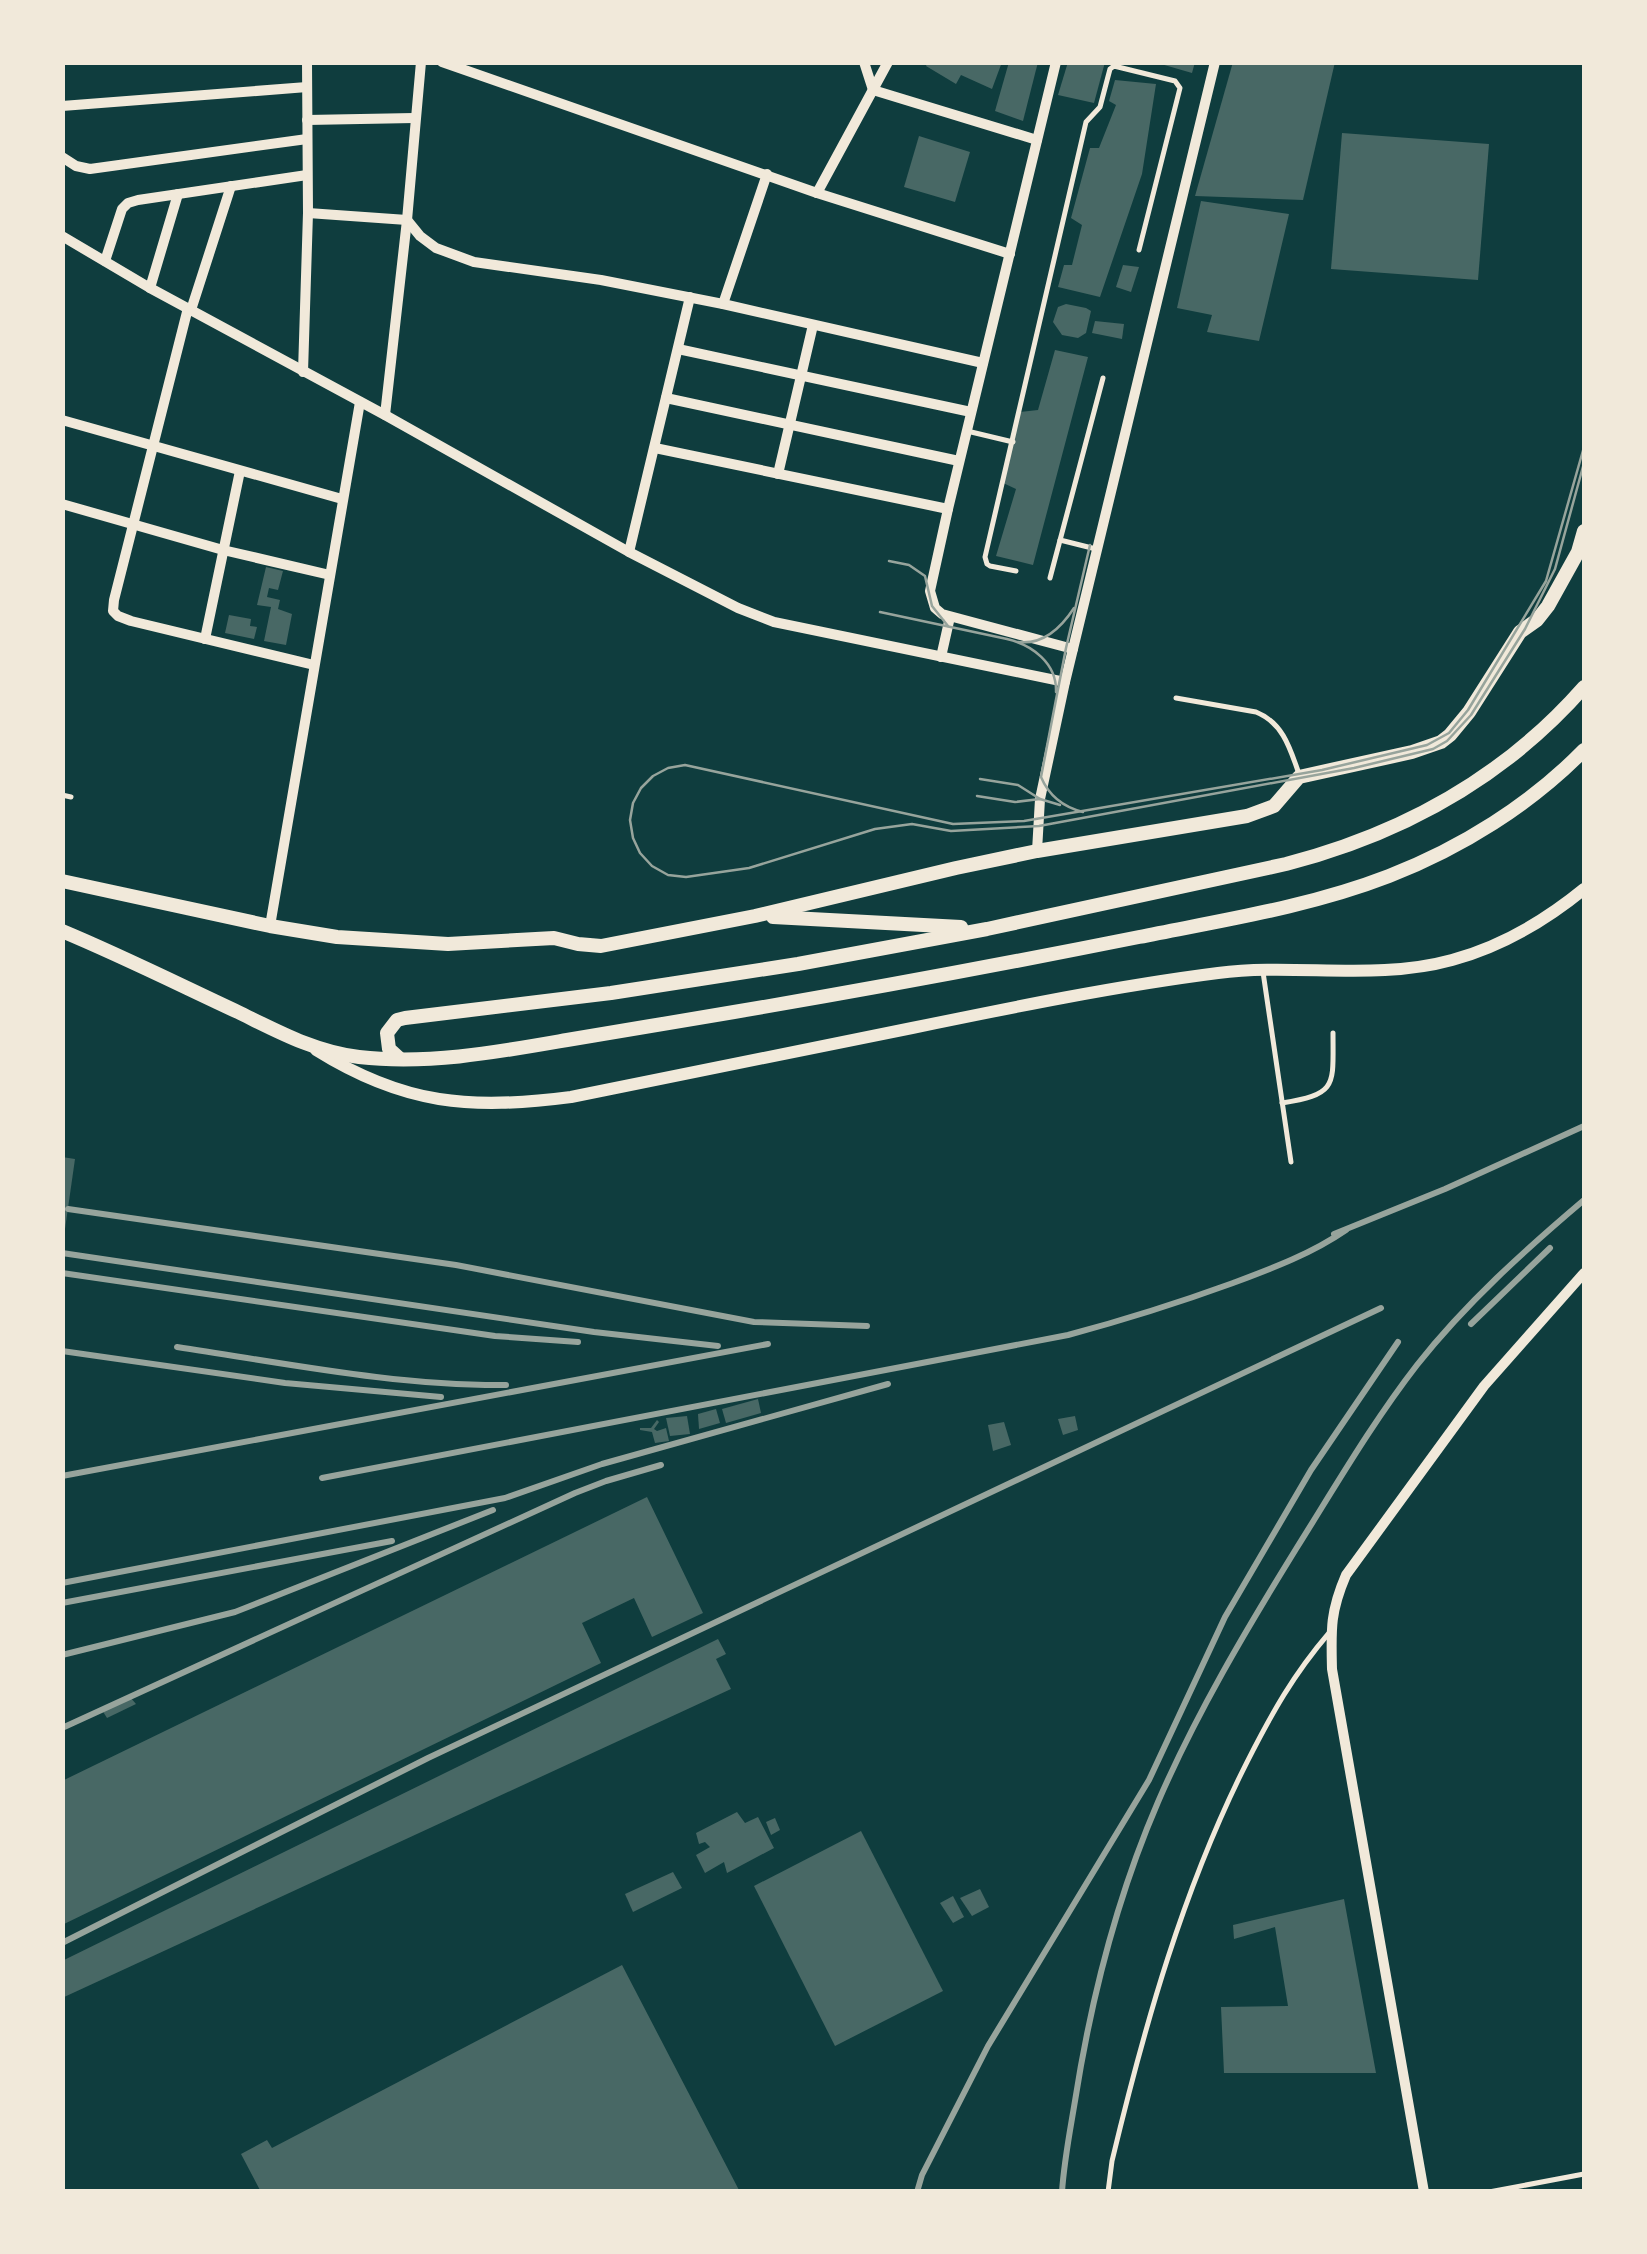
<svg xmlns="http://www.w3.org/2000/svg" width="1647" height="2254" font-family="Jost,sans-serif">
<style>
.building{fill:#486865}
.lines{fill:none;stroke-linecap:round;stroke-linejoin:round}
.service{stroke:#f1e9da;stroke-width:5}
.minor{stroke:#f1e9da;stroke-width:10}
.tertiary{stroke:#f1e9da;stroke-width:12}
.secondary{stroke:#f1e9da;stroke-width:14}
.tram{stroke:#97a49c;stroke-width:2.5}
.rail{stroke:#97a49c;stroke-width:6}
</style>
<rect width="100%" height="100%" fill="#0f3d3e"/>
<g class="building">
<polygon points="928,62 1002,62 992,89 961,75 956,84 926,66"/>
<polygon points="1009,62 1038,62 1023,121 995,111"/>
<polygon points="1068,62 1105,62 1094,103 1058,95"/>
<polygon points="1154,62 1195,62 1192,73"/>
<polygon points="1233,62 1335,62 1303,200 1195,196"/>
<polygon points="1115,80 1156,84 1142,174 1100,297 1058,287 1064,265 1072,265 1082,225 1071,218 1090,148 1099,148 1116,105 1109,101"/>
<polygon points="1342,133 1489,144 1478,280 1331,269"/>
<polygon points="919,136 970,152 955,202 904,187"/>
<polygon points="1201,201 1289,214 1259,341 1207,332 1212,315 1177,308"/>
<polygon points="1123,265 1139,267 1131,292 1116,287"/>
<polygon points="1066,304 1086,308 1091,311 1086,333 1078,338 1062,335 1053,322 1058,307"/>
<polygon points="1095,321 1124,324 1122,339 1092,333"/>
<polygon points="1055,350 1088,357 1033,565 996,556 1016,489 1001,482 1020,412 1038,410"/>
<polygon points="266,567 283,571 278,590 269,588 267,597 280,600 278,609 292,614 286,645 264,641 271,607 257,605"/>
<polygon points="229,615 251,619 250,626 257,627 254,639 225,633"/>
<polygon points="62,1157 75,1159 65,1229 62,1229"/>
<polygon points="758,1399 761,1413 726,1423 722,1409"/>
<polygon points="716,1409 720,1423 699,1429 698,1414"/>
<polygon points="687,1416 690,1434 670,1436 666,1418"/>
<polygon points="1075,1416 1078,1430 1063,1435 1058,1419"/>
<polygon points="657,1420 659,1422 654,1429 657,1431 666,1428 669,1441 655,1443 652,1432 640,1430 640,1428 651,1428"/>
<polygon points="1004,1422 1011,1445 993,1451 988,1425"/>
<polygon points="647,1497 703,1613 652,1637 634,1598 582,1623 601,1663 62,1925 62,1781"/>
<polygon points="718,1639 726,1654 716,1659 731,1689 62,1998 62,1961"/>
<polygon points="130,1697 136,1704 107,1718 102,1710"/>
<polygon points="737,1812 745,1823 758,1817 774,1848 727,1873 724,1862 705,1873 696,1855 710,1847 705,1842 699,1844 696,1833"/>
<polygon points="775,1818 780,1830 771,1835 766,1822"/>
<polygon points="861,1831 943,1991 835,2046 754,1886"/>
<polygon points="673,1872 682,1888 633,1912 625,1894"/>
<polygon points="980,1889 989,1907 972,1916 960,1898"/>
<polygon points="953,1896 964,1917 953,1923 940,1903"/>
<polygon points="1344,1899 1376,2073 1224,2073 1221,2007 1288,2006 1275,1927 1234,1939 1233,1925"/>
<polygon points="622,1965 740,2192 261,2192 241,2154 267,2140 272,2148"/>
</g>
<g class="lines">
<g class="service">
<polyline points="967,431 1013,442"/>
<polyline points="1060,540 1096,549"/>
<polyline points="1016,571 990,566 987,564 985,557 1086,122 1100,107 1110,69 1114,66 1175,81 1180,88 1139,250"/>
<polyline points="1050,578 1103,378"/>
<path d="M1176,698L1256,712C1283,723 1290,748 1299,774"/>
<polyline points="62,795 71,797"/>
<polyline points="1263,972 1291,1162"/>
<path d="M1282,1103C1338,1094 1333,1086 1333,1033"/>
<path d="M1108,2192L1112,2161C1145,2024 1183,1889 1247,1762C1272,1713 1293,1675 1329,1633"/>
<polyline points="1489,2192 1584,2174"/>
</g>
<g class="minor">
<polyline points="442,62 817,193 1010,254"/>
<polyline points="864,62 873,90 1037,140"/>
<polyline points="1056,62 948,509 930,591 935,608 942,614 1073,649"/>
<polyline points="62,106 307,87"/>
<polyline points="307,120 414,118"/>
<polyline points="62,157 76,166 90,169 307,139"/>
<polyline points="817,193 888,62"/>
<polyline points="308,213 407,220 420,236 436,248 474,262 601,280 723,304 983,363"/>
<polyline points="62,236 150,288 385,415 629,552 738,608 774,622 1065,682"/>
<polyline points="105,261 122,209 128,203 138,200 307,175"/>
<polyline points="150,288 178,194"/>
<polyline points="723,304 767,174"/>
<polyline points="188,308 114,600 113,611 118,616 131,621 314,665"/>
<polyline points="191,310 231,186"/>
<polyline points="678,349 971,412"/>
<polyline points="303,372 308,213 307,62"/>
<polyline points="666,398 959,461"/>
<polyline points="385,415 407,220 421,62"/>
<polyline points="62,420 342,499"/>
<polyline points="655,448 948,509"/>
<polyline points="778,474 813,325"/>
<polyline points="62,504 223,550 330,575"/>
<polyline points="629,552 690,297"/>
<polyline points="205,639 240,471"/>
<polyline points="941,657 950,617"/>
<polyline points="1037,851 1040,799 1065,682 1215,62"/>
<polyline points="270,926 360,402"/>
<path d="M1424,2192L1332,1669C1331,1630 1330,1612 1346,1575L1484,1386L1584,1273"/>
</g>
<path class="tertiary" d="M316,1050C404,1105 471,1110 571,1097C685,1074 799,1051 912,1028C1014,1007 1116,986 1218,973C1296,963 1376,981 1452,960C1500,947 1546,920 1584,889"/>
<g class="secondary">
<polyline points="62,881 270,926 337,937 448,944 554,938 578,944 601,946 755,916 956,868 1037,851 1247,816 1274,806 1299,777 1412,752 1441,742 1450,735 1469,712 1520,632 1537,620 1548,606 1578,552 1584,531"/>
<polyline points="773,917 961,927"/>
<path d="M62,931C122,956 180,985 238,1012C277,1031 315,1052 359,1057C428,1065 498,1052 567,1040C623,1031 678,1021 734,1012C870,989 1004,964 1139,937C1223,920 1309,907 1389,876C1461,848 1530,805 1584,750"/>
<path d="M400,1059L389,1049L387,1033L397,1020L405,1018L611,993L798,964L987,929L1286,864C1402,834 1504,778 1584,687"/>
</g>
<g class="tram">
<polyline points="1584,447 1546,581 1468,710 1449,733 1427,745 1322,770 1024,821 953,824 685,765 668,768 653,776 641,788 633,803 630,820 633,838 640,853 652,866 668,875 686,877 749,868 875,829 912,824 951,831 1039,826 1354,768 1433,749 1447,741 1471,715 1525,629 1555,569 1584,463"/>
<polyline points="889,561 909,565 925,576 932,606 948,626"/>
<path d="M880,612L1007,639C1032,645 1057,663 1056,692"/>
<path d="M1018,642C1042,645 1061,628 1074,608"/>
<polyline points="980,779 1018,785 1040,799"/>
<polyline points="977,796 1015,802 1040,799 1060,805"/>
<path d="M1083,812C1063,807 1049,796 1041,777L1066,648L1090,545"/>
</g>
<g class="rail">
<polyline points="68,1209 456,1265 754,1322 867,1326"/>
<polyline points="1334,1234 1445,1189 1584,1126"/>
<polyline points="62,1253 594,1332 718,1346"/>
<polyline points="62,1273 495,1336 578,1342"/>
<polyline points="1471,1324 1550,1248"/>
<path d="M177,1347C285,1363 396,1386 506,1385"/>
<polyline points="62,1351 285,1383 441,1397"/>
<polyline points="62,1476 768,1344"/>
<path d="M322,1478L1068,1335C1124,1320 1178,1303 1233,1283C1273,1268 1311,1254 1346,1230"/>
<polyline points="62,1583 505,1498 602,1464 888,1384"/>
<polyline points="62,1603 392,1541"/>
<polyline points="62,1655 235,1612 493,1510"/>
<polyline points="62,1728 575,1493 606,1481 661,1465"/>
<polyline points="62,1943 428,1758 1381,1308"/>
<polyline points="917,2192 922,2175 988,2046 1149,1780 1225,1617 1311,1470 1398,1342"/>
<path d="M1062,2192C1064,2161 1070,2131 1075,2101C1091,1999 1117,1897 1158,1802C1196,1714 1246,1630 1296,1549C1335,1487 1372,1423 1417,1365C1466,1303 1525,1250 1584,1200"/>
</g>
</g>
<rect width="1647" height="2254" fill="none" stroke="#f1e9da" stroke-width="130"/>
</svg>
